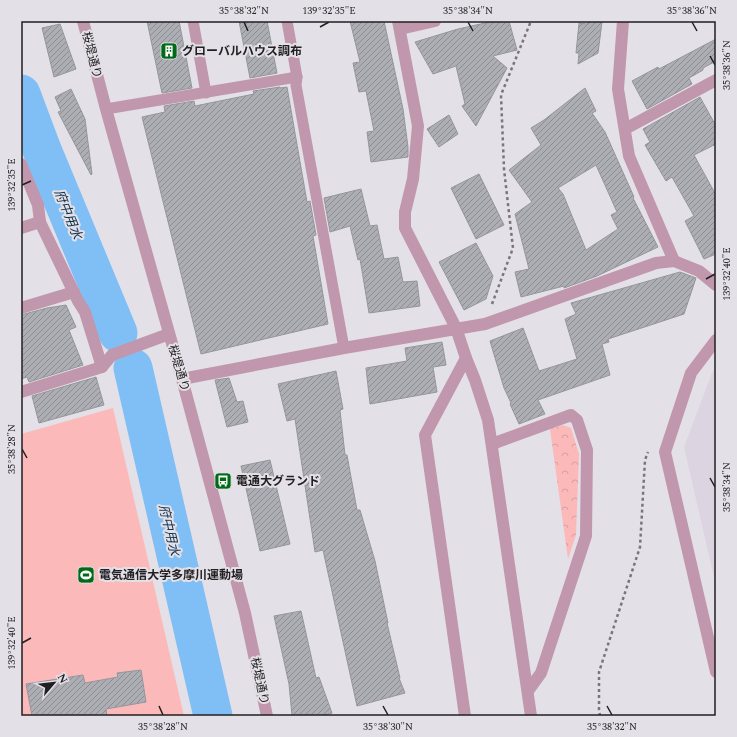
<svg xmlns="http://www.w3.org/2000/svg" width="737" height="737" font-family="Spectral,'Noto Sans JP',serif">
<style>
.built{fill:#dcd4e1}
.park{fill:url(#park-crowns)}
.pitch{fill:#fcb9b9}
.lines{fill:none;stroke-linecap:round;stroke-linejoin:round}
.river{stroke:#80bff5;stroke-width:39}
.building{fill:url(#building-hatch);stroke:#95969d;fill-rule:evenodd}
.path{stroke:#79767b;stroke-width:2.5;stroke-dasharray:3 3;stroke-linecap:butt}
.service{stroke:#c097ac;stroke-width:11}
.pedestrian{stroke:#c097ac;stroke-width:12}
.minor{stroke:#c097ac;stroke-width:12}
.tertiary{stroke:#c097ac;stroke-width:12}
.ticks{fill:none;stroke:#211f21;stroke-width:1.5}
.labels{text-anchor:middle;stroke-width:4;stroke-linejoin:round;paint-order:stroke}
.poi-label{font-size:12px;font-weight:bold;fill:#211f21;stroke:#e4e0e7;text-anchor:start}
.street-label{font-size:12px;fill:#211f21;stroke:#e4e0e7}
.water-label{font-size:13px;font-style:italic;fill:#0f324d;stroke:#e4e0e7}
.neatline{fill:none;stroke:#211f21;stroke-width:1.5}
.ticks-label{font-size:10px;text-anchor:middle;fill:#211f21}
</style>
<defs>
<pattern id="park-crowns" width="20" height="18" patternUnits="userSpaceOnUse"><rect width="20" height="18" fill="#fcb9b9"/><path d="M2 6a3 3 0 1 1 6 0M12 15a3 3 0 1 1 6 0" fill="none" stroke="#d89f9f"/></pattern>
<pattern id="building-hatch" width="6" height="6" patternUnits="userSpaceOnUse"><rect width="6" height="6" fill="#adaeb4"/><path d="M-1 1l2-2M0 6l6-6M5 7l2-2" fill="none" stroke="#8c8d92"/></pattern>
</defs>
<rect width="100%" height="100%" fill="#e4e0e7"/>
<polygon class="built" points="716,367 716,586 684,447 712,373"/>
<polygon class="park" points="563,425 571,428 579,454 576,535 568,559 550,429"/>
<polygon class="pitch" points="113,408 184,716 21,716 21,434"/>
<g class="lines">
<g class="river">
<polyline points="21,94 42,150 118,333"/>
<polyline points="133,368 213,716"/>
</g>
</g>
<g class="building">
<polygon points="147,21 179,21 192,88 162,93"/>
<polygon points="239,21 267,21 277,73 250,78"/>
<polygon points="350,21 384,21 403,109 408,147 408,157 371,162 367,132 374,131 366,91 359,92 353,63 360,62"/>
<polygon points="494,21 509,21 517,50 493,56 507,68 476,126 462,106 465,104 456,66 433,74 415,42 458,29"/>
<polygon points="590,21 602,22 598,53 578,64 579,53 576,53 579,23 587,24"/>
<polygon points="60,24 76,69 54,77 42,28"/>
<polygon points="716,39 716,61 703,68 703,70 689,78 692,84 647,109 632,81 658,67 659,69"/>
<polygon points="280,87 280,88 287,87 307,202 310,201 316,235 313,236 328,324 201,354 142,117 165,112 164,106 194,101 195,106 254,94 253,91"/>
<path d="M585,88L596,111L592,113L605,132L634,197L633,198L658,247L597,276L564,288V286L521,297L515,272L529,269L515,214L532,202L509,170L541,145L531,128L544,120ZM596,165L617,212L611,215L618,229L586,250L563,194L558,188Z"/>
<polygon points="71,89 85,119 92,174 91,175 58,112 61,111 55,97"/>
<polygon points="700,97 716,126 716,144 694,155 716,195 716,254 704,259 685,221 694,216 672,177 666,181 645,145 650,142 643,129"/>
<polygon points="449,115 458,134 439,147 427,129"/>
<polygon points="479,174 504,225 476,239 451,188"/>
<polygon points="361,189 370,226 377,225 384,259 398,257 403,282 417,281 420,306 369,313 360,259 358,260 350,226 330,232 324,198"/>
<polygon points="476,243 493,276 486,299 464,310 439,262"/>
<polygon points="680,272 696,278 684,314 608,339 609,342 602,344 610,375 538,400 545,414 519,424 510,404 511,403 504,388 490,341 523,328 539,371 577,359 565,319 576,314 571,303"/>
<polygon points="66,305 76,327 69,330 83,365 29,382 27,377 21,379 21,315 47,308"/>
<polygon points="442,342 446,365 433,367 437,392 370,404 366,368 407,361 405,348"/>
<polygon points="336,371 343,409 340,410 345,455 347,455 357,510 360,510 375,561 388,623 387,623 400,678 399,678 405,693 357,706 323,550 315,552 295,419 287,421 278,384"/>
<polygon points="96,377 104,405 39,423 32,396"/>
<polygon points="229,378 237,402 243,401 248,422 227,427 215,380"/>
<polygon points="270,460 290,544 260,551 241,466"/>
<polygon points="301,611 316,678 319,677 332,713 322,716 292,716 289,684 274,616"/>
<polygon points="141,670 146,702 106,709 107,716 32,716 26,684 83,675 85,683 118,677 117,673"/>
</g>
<g class="lines">
<g class="path">
<polyline points="492,304 513,248 504,169 501,95 531,21"/>
<polyline points="600,716 599,710 599,672 640,547 645,460 648,452"/>
</g>
<g class="service">
<polyline points="193,21 206,93"/>
<polyline points="287,21 297,77 296,85 344,348"/>
<polyline points="106,109 297,77"/>
</g>
<polyline class="pedestrian" points="21,164 38,205 40,222"/>
<g class="minor">
<polyline points="398,21 418,126 413,179 405,212 405,228 456,328 466,358 475,380 488,420 531,716"/>
<polyline points="623,21 618,89 629,156 674,261"/>
<polyline points="400,29 435,21"/>
<polyline points="625,129 716,80"/>
<polyline points="21,228 40,222 78,301 85,312 102,367"/>
<polyline points="21,308 74,292"/>
<polyline points="182,379 344,348 485,324 656,263 674,261 699,271 716,285"/>
<polyline points="21,392 102,367 112,355 169,334"/>
<polyline points="492,444 571,415 577,420 587,450 586,536 541,673 528,691"/>
<polyline points="465,716 425,435 466,358"/>
</g>
<g class="tertiary">
<polyline points="83,21 106,109 182,379 245,613 267,716"/>
<polyline points="716,340 691,373 665,452 716,672"/>
</g>
</g>
<path class="ticks" d="M244,22L248,31M468,22L473,31M692,22L697,31M320,27L329,22M710,56L715,65M22,185L31,181M706,279L715,274M22,449L27,458M710,478L715,487M22,643L31,638M159,706L163,715M383,706L388,715M607,706L612,715"/>
<defs>
<g id="building-square" transform="scale(0.9)"><rect x="-9" y="-9" width="18" height="18" rx="4" fill="#016a17" stroke="#e4e0e7"/><path d="M-4-6H4V6H1V3H-1V6H-4ZM-2.5-4.3h1.7v1.8h-1.7ZM.8-4.3h1.7v1.8H.8ZM-2.5-1h1.7V.8h-1.7ZM.8-1h1.7V.8H.8Z" fill="#fff"/></g>
<g id="bus-square" transform="scale(0.9)"><rect x="-9" y="-9" width="18" height="18" rx="4" fill="#016a17" stroke="#e4e0e7"/><path d="M-5-6H5V4H4V6H2V4H-2V6H-4V4H-5ZM-3.5-4V0h7V-4ZM-3.5 1.2v1.5H-2V1.2ZM2 1.2v1.5H3.5V1.2Z" fill="#fff"/></g>
<g id="stadium-square" transform="scale(0.9)"><rect x="-9" y="-9" width="18" height="18" rx="4" fill="#016a17" stroke="#e4e0e7"/><path d="M0-5a6.5 5 0 1 0 0 10a6.5 5 0 1 0 0-10ZM-3.5-1.8h7v3.6h-7Z" fill="#fff"/></g>
</defs>
<g fill-rule="evenodd">
<use href="#building-square" x="169" y="51"/>
<use href="#bus-square" x="223" y="481"/>
<use href="#stadium-square" x="86" y="575"/>
</g>
<g class="labels">
<g class="poi-label">
<text x="182" y="55">グローバルハウス調布</text>
<text x="236" y="485">電通大グランド</text>
<text x="99" y="579">電気通信大学多摩川運動場</text>
</g>
<g class="street-label">
<text transform="translate(92 55) rotate(76)" y="4">桜堤通り</text>
<text transform="translate(179 368) rotate(74)" y="4">桜堤通り</text>
<text transform="translate(260 681) rotate(78)" y="4">桜堤通り</text>
</g>
<g class="water-label">
<text transform="translate(69 214) rotate(68)" y="5">府中用水</text>
<text transform="translate(170 530) rotate(77)" y="5">府中用水</text>
</g>
</g>
<rect width="737" height="737" fill="none" stroke="#e4e0e7" stroke-width="44"/>
<g transform="translate(54 683) rotate(62)" stroke="#e4e0e7" stroke-width="3" paint-order="stroke">
<path d="M0-3L7 15L0 10L-7 15Z" fill="#211f21"/>
<text y="-6" font-size="11" font-weight="bold" text-anchor="middle" fill="#211f21">N</text>
</g>
<rect x="22" y="22" width="693" height="693" class="neatline"/>
<g class="ticks-label">
<text x="244" y="14">35°38'32"N</text>
<text x="329" y="14">139°32'35"E</text>
<text x="468" y="14">35°38'34"N</text>
<text x="692" y="14">35°38'36"N</text>
<text transform="translate(726 65) rotate(-90)" y="4">35°38'36"N</text>
<text transform="translate(11 185) rotate(-90)" y="4">139°32'35"E</text>
<text transform="translate(726 274) rotate(-90)" y="4">139°32'40"E</text>
<text transform="translate(11 449) rotate(-90)" y="4">35°38'28"N</text>
<text transform="translate(726 487) rotate(-90)" y="4">35°38'34"N</text>
<text transform="translate(11 643) rotate(-90)" y="4">139°32'40"E</text>
<text x="163" y="730">35°38'28"N</text>
<text x="388" y="730">35°38'30"N</text>
<text x="612" y="730">35°38'32"N</text>
</g>
</svg>
